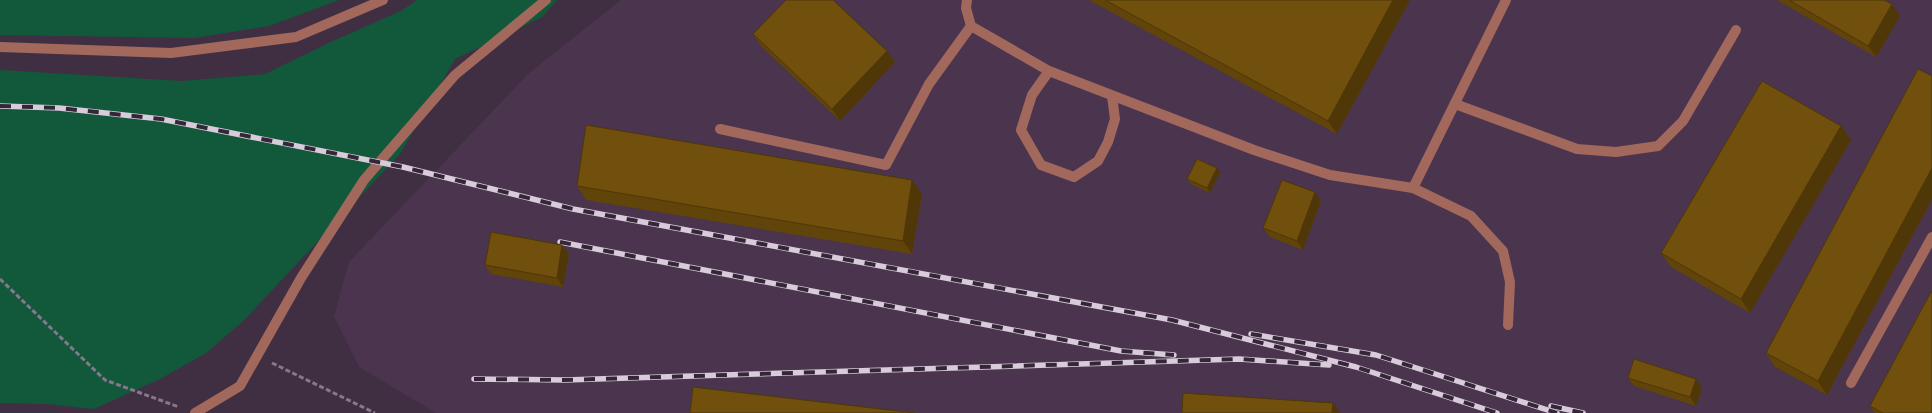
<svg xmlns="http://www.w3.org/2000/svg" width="1932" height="413" font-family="Ubuntu,sans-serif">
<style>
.built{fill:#4a344e}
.green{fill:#12593c}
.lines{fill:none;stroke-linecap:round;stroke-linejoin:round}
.path{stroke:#877889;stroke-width:3;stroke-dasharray:5 2.5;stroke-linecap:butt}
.service{stroke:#a2685c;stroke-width:10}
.rail-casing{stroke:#d8ccda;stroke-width:5.5}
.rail{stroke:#352539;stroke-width:4;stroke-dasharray:11;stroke-linecap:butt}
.wall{fill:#61440a}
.shaded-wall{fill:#4f3708}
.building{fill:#714f0c;stroke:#4f3708}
</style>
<rect width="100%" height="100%" fill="#402f43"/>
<polygon class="built" points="621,0 1932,0 1932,413 436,413 359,367 334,316 349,262 528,74"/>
<g class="green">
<polygon points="0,0 339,0 269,26 194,38 0,35"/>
<polygon points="417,0 557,0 542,17 455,59 400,154 243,321 206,353 162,378 94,409 48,404 0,403 0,70 182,81 265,74 333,41 401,11"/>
</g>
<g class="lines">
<g class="path">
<polyline points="0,279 105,380 179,407"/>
<polyline points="272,363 375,413"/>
</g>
<g class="service">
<polyline points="967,0 966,8 971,26 1049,71 1254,150 1330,175 1413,188 1506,0"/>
<polyline points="0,47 171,53 296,37 383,0"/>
<polyline points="1049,71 1032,95 1021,130 1041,165 1074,177 1098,161 1108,142 1115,119 1112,96"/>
<polyline points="1455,104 1577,149 1616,152 1658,146 1683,121 1736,30"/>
<polyline points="720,129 886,165 929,84 971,26"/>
<polyline points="1413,188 1471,216 1503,251 1510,282 1508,325"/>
<polyline points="1851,383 1932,237"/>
<polyline points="195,413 240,386 301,278 364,180 455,75 546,0"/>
</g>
<g class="rail-casing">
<g id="rail">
<polyline points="0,106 59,108 161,119 403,167 573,209 1172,320 1356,367 1497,413"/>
<polyline points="560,242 1121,351 1174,355"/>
<polyline points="1251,334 1376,355 1557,413"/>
<polyline points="474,379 565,380 1239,359 1329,365"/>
<polyline points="1551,406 1583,413"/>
</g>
</g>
<use href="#rail" class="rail"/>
</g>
<g class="wall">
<polygon points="1089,0 1410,0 1337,134"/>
<polygon points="1777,0 1884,0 1900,16 1876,57"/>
<polygon points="753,34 887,51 895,62 840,121 761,46"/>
<polygon points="1932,76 1932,199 1827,395 1775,367 1766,353"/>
<polygon points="1841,126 1851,140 1750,313 1671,267 1661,253"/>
<polygon points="1220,172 1210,193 1191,184 1187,179"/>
<polygon points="912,180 922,194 912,254 586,200 577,186"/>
<polygon points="1321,201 1303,250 1270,237 1263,228"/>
<polygon points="569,254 563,287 491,274 485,265"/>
<polygon points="1628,378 1696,379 1702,388 1696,406 1634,386"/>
<polygon points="1870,406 1932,413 1875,413"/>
</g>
<g class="shaded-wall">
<polygon points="1393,0 1410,0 1337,134 1328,121"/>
<polygon points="1892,4 1900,16 1876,57 1868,46"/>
<polygon points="887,51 895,62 840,121 832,109"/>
<polygon points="1841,126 1851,140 1750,313 1741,299"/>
<polygon points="1217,168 1220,172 1210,193 1207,188"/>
<polygon points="1932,168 1932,199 1827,395 1818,381"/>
<polygon points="912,180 922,194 912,254 903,241"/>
<polygon points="1315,192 1321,201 1303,250 1297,241"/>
<polygon points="562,245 569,254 563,287 557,278"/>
<polygon points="1696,379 1702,388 1696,406 1690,397"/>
<polygon points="1333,403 1340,413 1332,413"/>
</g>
<g class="building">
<polygon points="786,0 833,0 887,51 832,109 753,34"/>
<polygon points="1105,0 1393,0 1328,121"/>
<polygon points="1789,0 1884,0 1892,4 1868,46"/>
<polygon points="1918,69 1932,76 1932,168 1818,381 1766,353"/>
<polygon points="1762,81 1841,126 1741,299 1661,253"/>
<polygon points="586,125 912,180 903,241 577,186"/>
<polygon points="1197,159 1217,168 1207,188 1187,179"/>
<polygon points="1282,180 1315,192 1297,241 1263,228"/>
<polygon points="491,232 562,245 557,278 485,265"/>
<polygon points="1931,292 1932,293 1932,413 1883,413 1870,406"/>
<polygon points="1634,359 1696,379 1690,397 1628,378"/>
<polygon points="693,387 915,413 690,413"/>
<polygon points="1183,393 1333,403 1332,413 1182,413"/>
</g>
</svg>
